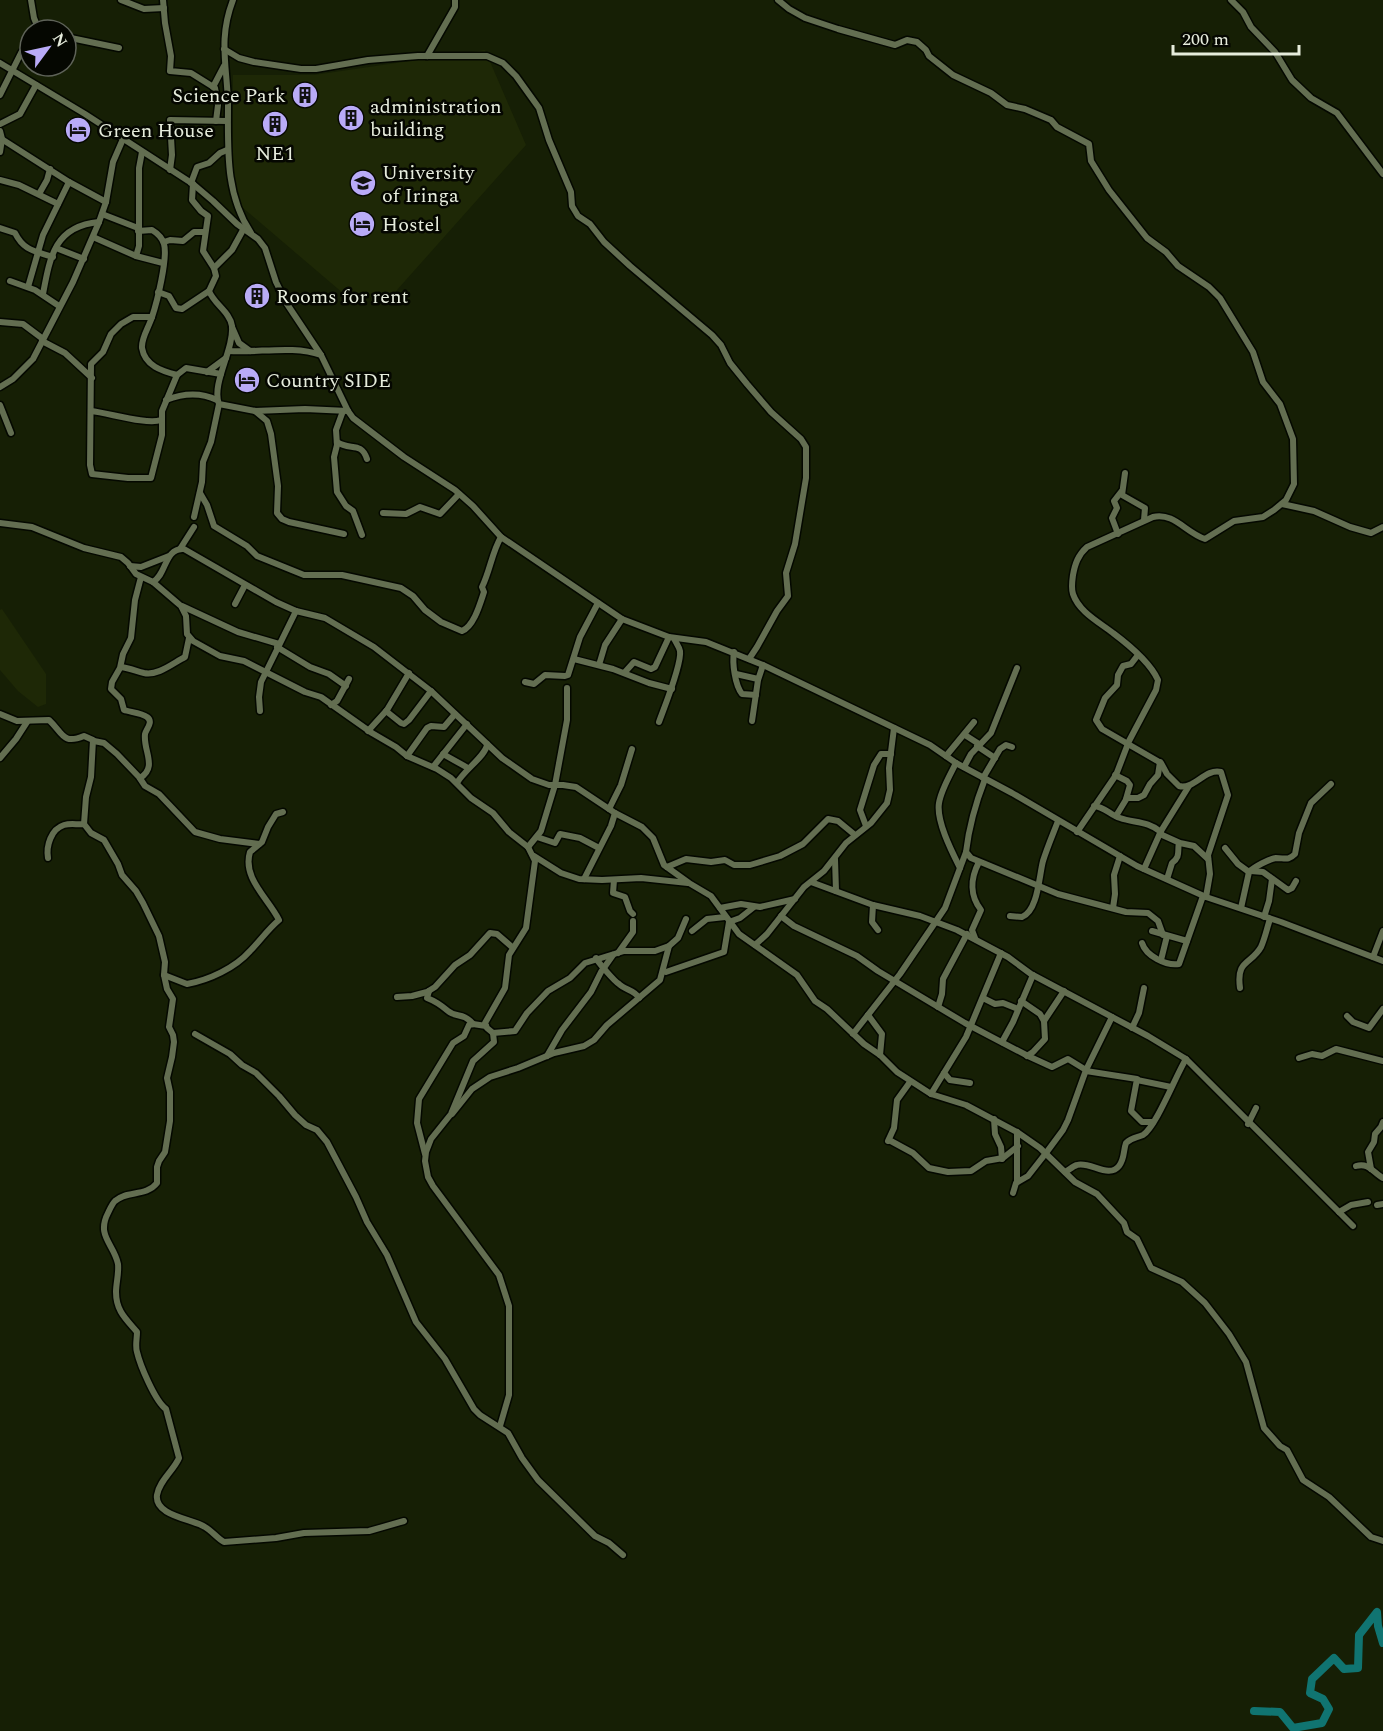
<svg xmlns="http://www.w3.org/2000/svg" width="1383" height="1731" font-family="Spectral,serif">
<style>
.built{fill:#1e2806}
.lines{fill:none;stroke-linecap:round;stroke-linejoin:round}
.river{stroke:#107471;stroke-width:8}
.minor-casing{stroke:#040800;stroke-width:9}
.minor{stroke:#636e51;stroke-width:6}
.labels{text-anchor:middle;stroke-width:5;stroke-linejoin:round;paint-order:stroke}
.poi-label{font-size:20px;fill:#e6ecdc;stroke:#050701;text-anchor:start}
</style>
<rect width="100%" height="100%" fill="#161f05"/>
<g class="built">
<polygon points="485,50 526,145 389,299 344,294 236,202 233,164 233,75 314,75"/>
<polygon points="2,609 46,674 46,704 38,707 18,691 0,670 0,610"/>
</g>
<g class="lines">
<polyline class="river" points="1254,1711 1280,1712 1293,1728 1322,1723 1329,1709 1323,1699 1310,1693 1312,1679 1334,1658 1344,1669 1358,1668 1359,1635 1377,1612 1378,1626 1383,1643"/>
<g class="minor-casing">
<g id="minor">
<polyline points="31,0 34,18 39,30"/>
<polyline points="121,0 144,9 164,8"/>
<polyline points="163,0 165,23 171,56 170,71 191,73 215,88 218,105 216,121"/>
<path d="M233,0C218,39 227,65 228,104C228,149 225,194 251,233"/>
<path d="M778,0L789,9L805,18L838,29L895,45L907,40L917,42L926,50L929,56L953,75L991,93L1007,105L1025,109L1051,120L1057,127L1089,144L1091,161L1109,190L1147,238L1166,252L1178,266L1209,287L1220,298L1253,352L1263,382L1280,404L1293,439L1294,484L1286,500L1274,510L1263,517L1234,521L1205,539C1186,533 1174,512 1153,517L1087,547C1078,555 1075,564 1073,575C1072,582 1071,588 1073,594C1079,612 1099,622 1113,633C1129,645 1150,662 1158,680L1156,690L1129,741L1116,775L1077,832"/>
<polyline points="1231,0 1243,12 1251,27 1275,52 1292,80 1311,98 1337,113 1383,174"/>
<polyline points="66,37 119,48"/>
<polyline points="224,49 239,58 254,62 301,69 316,69 368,60 418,56 487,56 503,63 516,76 539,108 549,140 571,192 572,206 578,216 590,224 604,242 630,266 712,335 721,345 730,363 747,384 771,412 801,439 806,447 806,478 795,544 786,573 788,596 777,611 757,647 749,659"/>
<polyline points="427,56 455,7 455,0"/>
<polyline points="0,63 85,114 193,184 213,201 237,224 258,239 265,248 276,282 287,304 321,355 348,411 353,418 404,457 455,490 473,506 501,537 622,619 669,637 706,642 763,665 930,745 956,763 1012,793 1137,866 1206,897 1281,922 1383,961"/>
<polyline points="213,87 224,66"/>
<polyline points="0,95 21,53 30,40"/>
<polyline points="0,124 20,114 36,85"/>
<polyline points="0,131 2,139 0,152"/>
<polyline points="0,138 69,182 106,202"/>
<polyline points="170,170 172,155 170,120 227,121"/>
<polyline points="0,180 19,185 58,204"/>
<polyline points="191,183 197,167 209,163 220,153 227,150"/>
<path d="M193,184L192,200L201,211L208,216L203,251L214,268L216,276L209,291C214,304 230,312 232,326C234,350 211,384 219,404L255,411L305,409L348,411"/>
<polyline points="39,194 47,180 50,169"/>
<polyline points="102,214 138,228"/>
<path d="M0,228L15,233C24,251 35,251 53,257"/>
<path d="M138,231L152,230C157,233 162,237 164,244C168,258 157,302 152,317C149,327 141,338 142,348C145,366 162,371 177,375"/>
<polyline points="93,237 136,256 163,263"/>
<polyline points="164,242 170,240 183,241 194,232 205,232"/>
<polyline points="56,248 84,259"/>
<polyline points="136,256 139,246 139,168 142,152"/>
<polyline points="214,268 232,250 243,230"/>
<polyline points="10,281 35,290 59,306"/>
<polyline points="28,287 43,235 69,182"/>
<polyline points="158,292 169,296 176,308 182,309 209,291"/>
<path d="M43,294C50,256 55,226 99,222"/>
<polyline points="152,317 133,317 121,324 111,334 103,352 91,364 90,465 92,474 128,478 151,478 162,435 162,411 177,375 186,368 221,374"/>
<polyline points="0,322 23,324 43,339"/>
<polyline points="232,327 239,343 250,351"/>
<polyline points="42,341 65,353 92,378"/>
<path d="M229,351C259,353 293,345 321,355"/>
<polyline points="207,372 226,358"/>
<polyline points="0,387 13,379 33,359 73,282 99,222 106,202 113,162 123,139"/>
<path d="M166,400C184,393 200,392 217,400"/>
<polyline points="0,405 11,433"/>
<path d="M91,411C109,413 147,425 161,420"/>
<polyline points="255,411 267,421 271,434 278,486 277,513 282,519 289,522 344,534"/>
<polyline points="343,411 336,430 337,445 334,457 337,492 346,506 353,511 362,535"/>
<path d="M337,442C350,451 361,441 367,459"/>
<polyline points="1125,473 1122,495 1145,508 1144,520"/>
<path d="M200,493L207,505L214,526L247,546L257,556L304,575H342L401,588L413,596L425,610L441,622L462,631C474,626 480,604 484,592L482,587C490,571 492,552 501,537"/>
<polyline points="1282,504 1314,511 1350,527 1371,533 1383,527"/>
<polyline points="383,513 406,514 420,507 440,514 459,494"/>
<polyline points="194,517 202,482 203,462 211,442 219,404"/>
<path d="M0,523L32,527L84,548L121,557L128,563L136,574L153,582C167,574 164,548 184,549L276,602L296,611L325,618L374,647L431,691L502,758L532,779L549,785H563L576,787L615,813L642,827L653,838L664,865L689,883L711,896L739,934L797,975L815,1001L827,1009L864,1044L880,1055L897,1072L931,1094L966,1105L1017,1132L1040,1148L1075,1182L1097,1194L1124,1223L1127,1232L1137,1239L1151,1268L1182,1282L1205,1303L1229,1334L1246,1362L1264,1428L1280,1446L1287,1450L1303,1480L1329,1497L1371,1537L1383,1541"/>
<polyline points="1118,534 1112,518 1117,508 1114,501 1121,492"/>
<polyline points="180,549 194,527"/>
<polyline points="130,566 141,567 169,556"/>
<polyline points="153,582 181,606 186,616 187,634 193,641 220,656 244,661 305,692 321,697 372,733 396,747 407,756 437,769 451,778 471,798 493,813 509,832 528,847 535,861 526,928 509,955 505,988 485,1023 487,1028 493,1033 494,1042 473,1061 451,1114 431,1139 426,1152 425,1161 428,1177 433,1186 499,1275 509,1306 509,1395 500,1426"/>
<polyline points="235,604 245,585"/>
<polyline points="182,606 238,632 279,644"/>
<polyline points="277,647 310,667 329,674 346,686"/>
<path d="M734,652C732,663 735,685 742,694L756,695"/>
<path d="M1138,655L1131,664L1123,666L1118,675L1117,685L1105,698L1096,720L1102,729L1161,763L1167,774L1179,786C1194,790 1205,768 1221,772L1228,795L1208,855L1210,874L1206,897"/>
<polyline points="574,659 613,669 649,683 672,689"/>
<polyline points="599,665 605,645 622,619"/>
<path d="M121,667C129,668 136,671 144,673C158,676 173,663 185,657L189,638"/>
<polyline points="625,672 634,662 651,669 655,667 669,637"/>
<polyline points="736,674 758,679"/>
<polyline points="525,682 534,684 545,675 565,676 568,675 580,637 598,603"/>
<polyline points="331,705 337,701 349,679"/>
<polyline points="260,711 259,697 261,682 296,611"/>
<polyline points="386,711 401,723 404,724 409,720 431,691"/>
<path d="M0,714L17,721L49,720C63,733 62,745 84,736L93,740L91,777L86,797L84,824L91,833L104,840L118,864L122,875L136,891L143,903L159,936L165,962L164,975L167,989L173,999L169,1027L173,1035L174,1042L172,1057L167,1078L170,1092V1121L165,1152L159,1161L157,1167V1183C146,1197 127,1190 115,1201C112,1204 110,1209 108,1213C96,1236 114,1244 118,1264C119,1274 116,1283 116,1292C116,1311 126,1319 137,1332C137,1339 135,1346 137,1352C140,1365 155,1401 166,1409L179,1458C174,1470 159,1481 157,1495C154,1516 193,1519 205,1527C212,1531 217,1538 224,1542L276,1538L304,1533L369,1531L404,1521"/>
<polyline points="752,721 758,680 763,665"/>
<path d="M659,722C664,708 682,664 680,651C679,646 675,642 674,638"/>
<polyline points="368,731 387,710 409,673"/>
<polyline points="965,735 979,744"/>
<polyline points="94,741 104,743 117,754 139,777 145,786 159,794 195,832 220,839 259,844"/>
<polyline points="977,746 995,758"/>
<polyline points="443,754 468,768"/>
<polyline points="407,756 427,728 431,726 444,727 455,714"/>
<polyline points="946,756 974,722"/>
<polyline points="0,758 16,739 27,722"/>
<path d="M956,763C950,775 941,790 939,803C936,821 952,852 960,868"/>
<polyline points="433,767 467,724"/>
<polyline points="964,767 971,754 991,733 1017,668"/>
<polyline points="1115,775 1127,781 1130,785 1126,799"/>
<path d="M140,778C158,767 143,751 145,734C146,729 154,722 147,717C142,713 130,712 124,710L121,699L111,689L112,682L120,668L123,654L131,638L135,600L141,577"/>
<polyline points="983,778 1000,749 1006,745 1012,747"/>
<path d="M985,779C976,802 969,827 966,852L971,858L1058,894L1126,912L1148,913L1158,921L1163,935"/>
<path d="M457,783C463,771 487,755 487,744"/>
<path d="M1094,806C1105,807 1110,815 1120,818C1135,823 1148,821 1161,832"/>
<polyline points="609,809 621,785 632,749"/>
<polyline points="1116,816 1127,798 1138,798 1144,795 1150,784 1158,775 1160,762"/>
<polyline points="866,826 860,810 874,765 881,754 891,754"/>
<polyline points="1160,834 1180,843 1194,846 1208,859"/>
<polyline points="537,837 555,843 560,834 580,838 599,848"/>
<polyline points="528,847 541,831 555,785 567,720 567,688"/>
<polyline points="1225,848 1238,864 1249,872"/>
<polyline points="534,856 561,873 579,879 602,880 641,878 688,883"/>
<path d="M48,858C46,846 51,829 64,825C71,823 78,825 84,824"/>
<polyline points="835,859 836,891"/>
<polyline points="667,867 686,859 711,862 725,860 734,865 750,865 780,856 803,844 828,819 838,821 855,835"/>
<polyline points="1144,869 1161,831 1189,786"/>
<polyline points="1251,871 1263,872 1288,890 1292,888 1296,881"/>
<polyline points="584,879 611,826 615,813"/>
<path d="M1167,879L1172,863C1181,856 1177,852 1179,843"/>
<polyline points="614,880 613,893 625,897 630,911 633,914"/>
<polyline points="811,882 873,905 920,916 957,930 1008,957 1031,974 1148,1036 1186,1059 1353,1226"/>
<polyline points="873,905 872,922 878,930"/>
<polyline points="720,908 741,904 760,907 795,899"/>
<polyline points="1113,908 1115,894 1114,875 1120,856"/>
<path d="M1241,908L1249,872C1254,867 1269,859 1276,858C1285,858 1288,861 1295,854L1299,833L1311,803L1331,784"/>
<polyline points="781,916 794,926 857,956 878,971 965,1023 1028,1056 1052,1067 1068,1059 1086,1070"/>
<path d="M1010,916L1022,917C1038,911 1039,876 1043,861C1047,848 1053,834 1058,821"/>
<polyline points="1264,917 1269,901 1272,879"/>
<polyline points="692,931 707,919 725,917"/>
<polyline points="1152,931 1187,941"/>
<path d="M975,938L972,930L981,910C970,896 970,879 979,862"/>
<path d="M1142,943C1146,956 1166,966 1179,964L1203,896"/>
<polyline points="755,945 767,934 804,887 824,871 846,843 871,823 887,803 890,790 889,768 894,728"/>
<polyline points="618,953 633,932 633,921"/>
<polyline points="1373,957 1383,931"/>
<path d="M596,958C597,961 615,982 619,984C625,990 635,990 639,998"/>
<polyline points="1161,960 1167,936"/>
<polyline points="666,972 724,952 729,922 740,918 754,907"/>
<path d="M164,975L187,984C209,980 235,968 250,951C260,941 268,929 279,920C268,898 242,878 250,852L262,842L268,827L276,814L283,812"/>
<path d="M1240,988C1236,959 1251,965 1261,947C1265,938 1267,928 1270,919"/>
<path d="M429,991L427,998C435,1001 441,1005 448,1011C456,1018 463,1012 473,1024"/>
<polyline points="397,997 412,996 427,992 435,987 455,965 470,955 490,933 497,934 512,947"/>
<polyline points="983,998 995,1004 1003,1003 1018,1009"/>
<polyline points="1021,1001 1040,1014 1044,1021"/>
<polyline points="938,1007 942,994 943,979 967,934"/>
<polyline points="868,1015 882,1034 880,1055"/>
<polyline points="1347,1016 1353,1022 1369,1028 1383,1009"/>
<polyline points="1132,1028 1139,1013 1144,988"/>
<polyline points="493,1033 515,1031 527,1013 548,991 570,978 585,963 624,951 655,951 669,946"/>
<polyline points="195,1034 230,1054 242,1065 256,1073 279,1096 295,1115 306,1125 317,1130 327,1142 356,1197 367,1222 387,1255 416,1322 445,1359 474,1409 480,1415 508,1433 522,1458 538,1480 595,1536 609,1543 623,1555"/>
<polyline points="853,1034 900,974 945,908 966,852"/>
<polyline points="1002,1042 1013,1022 1033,975"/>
<polyline points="547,1056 562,1030 591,992 601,972 613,955"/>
<polyline points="1027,1056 1033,1052 1045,1039 1044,1021 1064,991"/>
<polyline points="1299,1058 1312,1054 1322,1056 1336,1049 1383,1061"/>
<polyline points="1086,1071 1137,1079 1131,1111 1142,1122 1153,1122"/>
<polyline points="944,1073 950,1080 970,1083"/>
<polyline points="1137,1080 1171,1087"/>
<polyline points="931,1094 966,1037 1001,953"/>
<polyline points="452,1114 472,1089 490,1077 518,1068 554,1053 584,1046 594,1040 607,1025 660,980 669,946 678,938 686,919"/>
<polyline points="994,1119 995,1134 1001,1147 1002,1159"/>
<polyline points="1248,1124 1256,1108"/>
<polyline points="1017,1132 1017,1182"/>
<polyline points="889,1140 913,1153 929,1168 948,1172 971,1171 986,1161 1003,1158 1018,1146"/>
<polyline points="888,1141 894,1128 897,1100 910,1082"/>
<polyline points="1046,1153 1063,1130 1068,1120 1086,1070 1112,1017"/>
<polyline points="425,1154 417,1123 419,1099 453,1043 464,1036 469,1025 473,1024 486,1026"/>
<path d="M1356,1166C1369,1162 1373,1173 1383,1178"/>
<polyline points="1371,1169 1368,1152 1374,1142 1375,1134 1381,1127 1383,1122"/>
<path d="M1065,1172C1069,1170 1073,1166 1077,1165C1090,1161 1109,1179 1119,1166C1125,1158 1123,1151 1126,1143C1132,1137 1136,1138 1143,1135C1156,1127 1176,1075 1186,1059"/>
<polyline points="1013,1193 1016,1183 1028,1176 1046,1153"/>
<polyline points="1377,1205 1383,1204"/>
<polyline points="1339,1212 1351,1205 1368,1202"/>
</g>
</g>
<use href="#minor" class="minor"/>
</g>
<defs>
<g id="building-disc" transform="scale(1.35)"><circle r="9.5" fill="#b9abf7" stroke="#050701"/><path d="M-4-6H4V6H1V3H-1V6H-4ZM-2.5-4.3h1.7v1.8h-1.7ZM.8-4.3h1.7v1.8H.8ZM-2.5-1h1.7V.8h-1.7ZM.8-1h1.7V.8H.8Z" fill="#111"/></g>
<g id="hotel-disc" transform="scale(1.35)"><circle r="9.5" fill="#b9abf7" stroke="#050701"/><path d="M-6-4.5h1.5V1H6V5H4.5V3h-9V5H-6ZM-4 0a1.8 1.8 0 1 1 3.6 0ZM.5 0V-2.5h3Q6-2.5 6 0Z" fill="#111"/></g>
<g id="university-disc" transform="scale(1.35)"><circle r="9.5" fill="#b9abf7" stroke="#050701"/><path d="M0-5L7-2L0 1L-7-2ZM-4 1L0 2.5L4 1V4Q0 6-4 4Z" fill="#111"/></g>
</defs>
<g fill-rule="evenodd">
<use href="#building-disc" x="305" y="95"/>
<use href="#building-disc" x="351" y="118"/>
<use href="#building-disc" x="275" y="124"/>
<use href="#hotel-disc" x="78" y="130"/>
<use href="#university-disc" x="363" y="183"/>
<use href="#hotel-disc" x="362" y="224"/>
<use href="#building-disc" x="257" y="296"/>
<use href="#hotel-disc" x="247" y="380"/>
</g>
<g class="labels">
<g class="poi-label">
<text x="286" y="102" text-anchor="end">Science Park</text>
<text x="370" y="113">administration<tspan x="370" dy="23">building</tspan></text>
<text x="98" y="137">Green House</text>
<text x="275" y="160" text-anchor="middle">NE1</text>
<text x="382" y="179">University<tspan x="382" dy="23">of Iringa</tspan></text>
<text x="382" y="231">Hostel</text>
<text x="276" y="303">Rooms for rent</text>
<text x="266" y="387">Country SIDE</text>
</g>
</g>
<g transform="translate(48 48) rotate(57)"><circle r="28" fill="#050701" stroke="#5f6359" stroke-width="1.5"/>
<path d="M0-4.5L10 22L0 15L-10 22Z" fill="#b9abf7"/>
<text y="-9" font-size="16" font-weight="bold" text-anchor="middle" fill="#e6ecdc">N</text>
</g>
<path d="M1173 45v9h126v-9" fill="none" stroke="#e6ecdc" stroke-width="3"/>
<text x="1182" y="45" font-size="18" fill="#e6ecdc" stroke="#050701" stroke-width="4.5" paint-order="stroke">200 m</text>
</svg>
